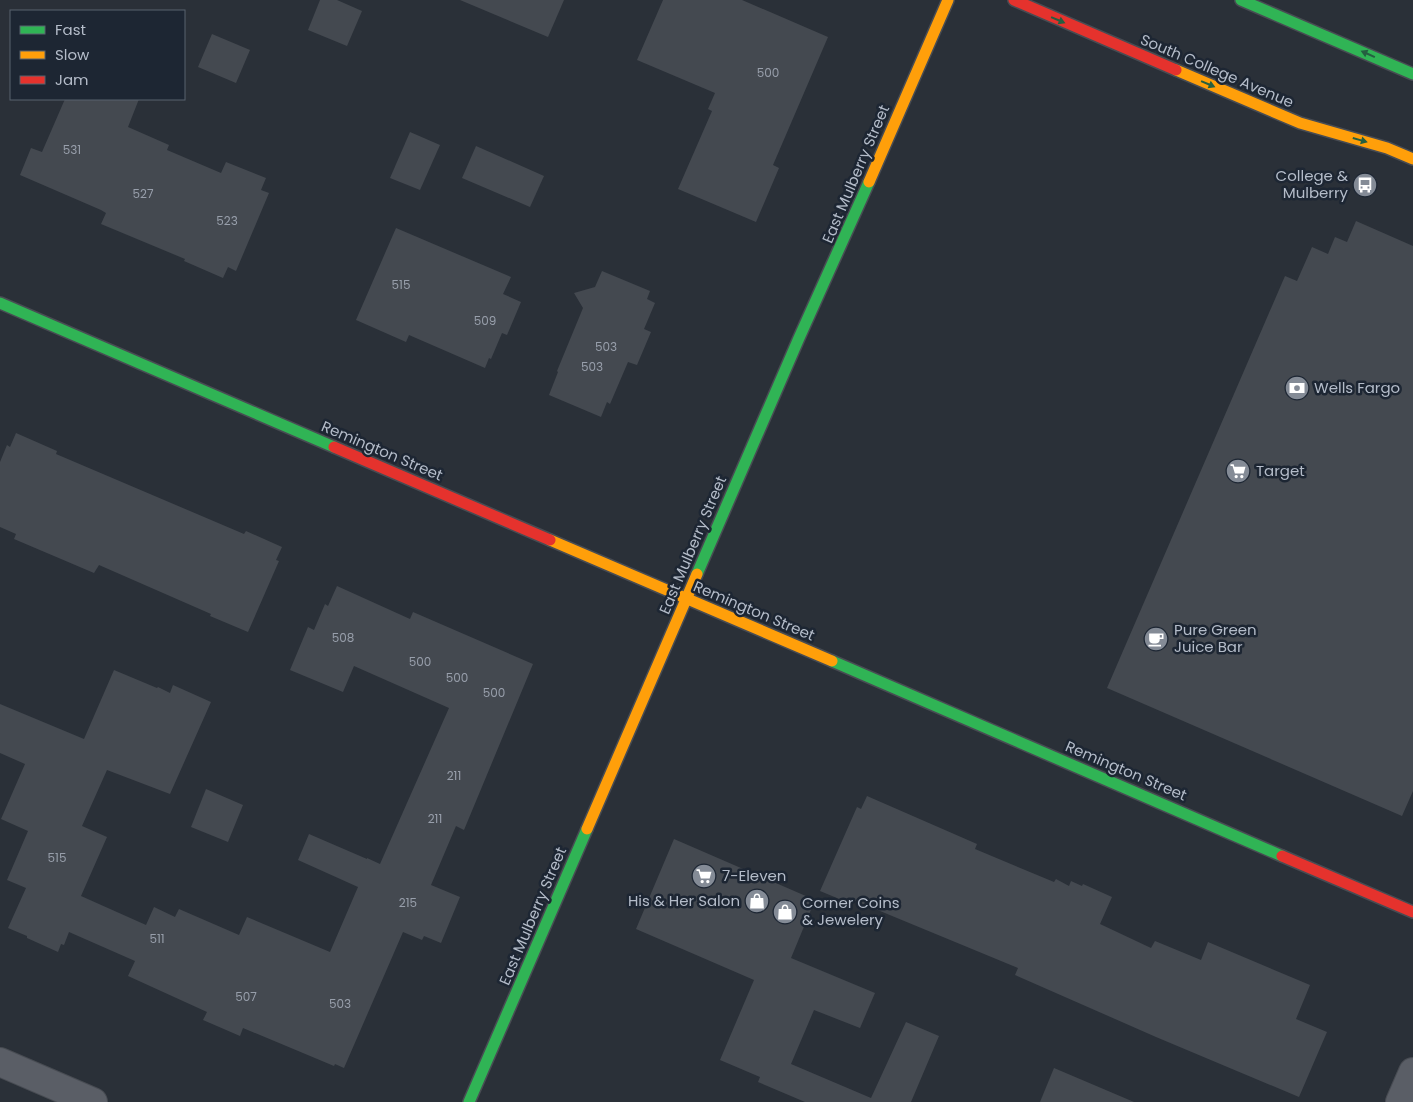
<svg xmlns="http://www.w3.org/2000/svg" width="1413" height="1102" font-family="Poppins,sans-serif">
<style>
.building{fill:#444950}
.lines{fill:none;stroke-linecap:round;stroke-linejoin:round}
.street-casing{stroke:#484c53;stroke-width:30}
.fast-casing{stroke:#484c53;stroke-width:14}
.slow-casing{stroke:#484c53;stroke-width:14}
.jam-casing{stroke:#484c53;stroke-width:14}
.street{stroke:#5a5e66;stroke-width:28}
.fast{stroke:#30b455;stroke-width:11}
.slow{stroke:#ff9f0a;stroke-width:11}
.jam{stroke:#e5322d;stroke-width:11}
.oneway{fill:#255f41}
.labels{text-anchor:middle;stroke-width:5;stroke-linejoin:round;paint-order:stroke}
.number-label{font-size:12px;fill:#989fab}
.street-label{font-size:15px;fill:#b4bcc9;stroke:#1d2633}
.poi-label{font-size:15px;fill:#b4bcc9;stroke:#1d2633;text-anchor:start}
</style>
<rect width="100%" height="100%" fill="#2a3038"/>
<g class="building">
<polygon points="320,0 337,0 362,11 347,46 308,30"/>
<polygon points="460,0 564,0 548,37"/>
<polygon points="663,0 742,0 828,37 773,165 779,168 756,222 678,189 712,111 708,109 715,93 637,60"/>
<polygon points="212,34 250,50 236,83 198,67"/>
<polygon points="65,99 139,99 128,127 169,145 167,150 221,173 226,162 266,178 261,190 269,193 236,271 228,267 223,278 184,261 185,259 101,224 106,213 101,210 20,175 31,148 42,152"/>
<polygon points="410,132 440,145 420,190 390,178"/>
<polygon points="476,146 544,176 530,207 462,178"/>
<polygon points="1356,221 1413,246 1413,791 1402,816 1107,688 1285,276 1297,281 1312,247 1328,254 1335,237 1347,242"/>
<polygon points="396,228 511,277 503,294 521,302 507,335 502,333 491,359 489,358 485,368 409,335 406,342 356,320"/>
<polygon points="602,271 650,291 647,299 655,303 644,329 651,332 637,365 628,362 610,404 607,402 601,417 549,395 558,372 557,371 583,308 574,293 595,287"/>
<polygon points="16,433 57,451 56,454 244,534 246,531 282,547 276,560 279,561 248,632 210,616 211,614 99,565 94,573 14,539 16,534 0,527 0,462 7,445 10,447"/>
<polygon points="337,586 410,619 413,612 533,664 464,830 456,826 431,885 460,897 441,943 424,936 422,940 403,932 344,1068 335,1064 334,1066 243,1028 240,1036 203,1020 207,1012 128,976 135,961 69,932 64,945 61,944 58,952 27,938 27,936 8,928 26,888 7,880 28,831 1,819 25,764 0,753 0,704 84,739 114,670 157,688 158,687 170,693 173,685 211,702 170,794 107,770 82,826 107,837 81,896 146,925 154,907 175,917 179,909 239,935 247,917 330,952 358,887 298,860 309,834 367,859 367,858 380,864 449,708 354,666 343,692 290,670 308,627 314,630 325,604 328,606"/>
<polygon points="206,789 243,805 228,842 191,827"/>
<polygon points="867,796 977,844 975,849 1054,882 1056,879 1069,886 1071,881 1082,886 1083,884 1112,897 1100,924 1151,948 1155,941 1201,960 1208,942 1310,985 1296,1019 1327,1032 1299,1097 1156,1037 1015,975 1018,968 851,899 849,903 820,891 857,807 861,809"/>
<polygon points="674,839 815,900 791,958 875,993 860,1028 814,1010 791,1064 871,1098 906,1022 939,1036 911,1102 805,1102 758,1082 760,1077 720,1060 754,980 636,929"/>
<polygon points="1054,1068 1134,1102 1040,1102"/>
</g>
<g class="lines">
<g class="street-casing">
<g id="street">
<polyline points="0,1062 93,1102"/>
<polyline points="1400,1102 1413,1072"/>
</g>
</g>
<g class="fast-casing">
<g id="fast">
<polyline points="1241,0 1413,74"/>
<polyline points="0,303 334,447"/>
<polyline points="697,574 799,338 869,182"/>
<polyline points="832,661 1282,856"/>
<polyline points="469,1102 587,829"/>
</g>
</g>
<g class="slow-casing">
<g id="slow">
<polyline points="1176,70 1300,123 1387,148 1413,159"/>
<polyline points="869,182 948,0"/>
<polyline points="550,540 832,661"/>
<polyline points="587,829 697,574"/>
</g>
</g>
<g class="jam-casing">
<g id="jam">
<polyline points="1014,0 1176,70"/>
<polyline points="334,447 550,540"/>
<polyline points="1282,856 1413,912"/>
</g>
</g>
<use href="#street" class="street"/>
<use href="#fast" class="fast"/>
<use href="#slow" class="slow"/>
<use href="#jam" class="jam"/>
</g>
<defs><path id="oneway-solid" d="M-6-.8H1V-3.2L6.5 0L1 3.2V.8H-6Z" transform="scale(1.25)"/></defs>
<g class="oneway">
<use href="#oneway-solid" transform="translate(1058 20) rotate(23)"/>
<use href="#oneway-solid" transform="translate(1368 54) rotate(-156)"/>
<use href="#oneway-solid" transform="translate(1208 84) rotate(23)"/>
<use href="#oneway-solid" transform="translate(1360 140) rotate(16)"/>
</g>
<defs>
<g id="bus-disc" transform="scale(1.25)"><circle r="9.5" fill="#848b96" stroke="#1d2633"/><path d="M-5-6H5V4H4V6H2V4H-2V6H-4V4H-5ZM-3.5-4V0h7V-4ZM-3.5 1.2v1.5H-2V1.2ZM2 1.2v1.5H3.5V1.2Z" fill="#fff"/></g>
<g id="bank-disc" transform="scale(1.25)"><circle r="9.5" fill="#848b96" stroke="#1d2633"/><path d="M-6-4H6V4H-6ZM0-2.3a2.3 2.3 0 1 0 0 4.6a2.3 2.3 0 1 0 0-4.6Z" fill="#fff"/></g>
<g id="supermarket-disc" transform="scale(1.25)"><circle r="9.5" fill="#848b96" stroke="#1d2633"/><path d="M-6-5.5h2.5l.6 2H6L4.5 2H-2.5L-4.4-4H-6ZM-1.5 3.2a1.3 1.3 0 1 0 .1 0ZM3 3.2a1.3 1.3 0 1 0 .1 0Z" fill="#fff"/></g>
<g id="cafe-disc" transform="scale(1.25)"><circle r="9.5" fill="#848b96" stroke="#1d2633"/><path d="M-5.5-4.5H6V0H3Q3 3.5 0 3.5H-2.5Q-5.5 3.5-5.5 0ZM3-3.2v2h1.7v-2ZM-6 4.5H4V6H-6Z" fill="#fff"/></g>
<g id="shop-disc" transform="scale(1.25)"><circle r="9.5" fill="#848b96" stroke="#1d2633"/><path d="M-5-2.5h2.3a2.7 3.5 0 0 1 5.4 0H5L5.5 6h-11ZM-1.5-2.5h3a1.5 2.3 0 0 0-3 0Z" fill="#fff"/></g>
</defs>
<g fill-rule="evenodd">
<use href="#bus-disc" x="1365" y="185"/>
<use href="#bank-disc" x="1297" y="388"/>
<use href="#supermarket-disc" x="1238" y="471"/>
<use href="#cafe-disc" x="1156" y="639"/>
<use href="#supermarket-disc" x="704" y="876"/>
<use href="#shop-disc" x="757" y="901"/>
<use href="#shop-disc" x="785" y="912"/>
</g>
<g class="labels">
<g class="number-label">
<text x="768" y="77">500</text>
<text x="72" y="154">531</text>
<text x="143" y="198">527</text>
<text x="227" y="225">523</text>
<text x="401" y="289">515</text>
<text x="485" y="325">509</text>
<text x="606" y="351">503</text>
<text x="592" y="371">503</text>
<text x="343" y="642">508</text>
<text x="420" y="666">500</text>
<text x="457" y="682">500</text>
<text x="494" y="697">500</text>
<text x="454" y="780">211</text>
<text x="435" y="823">211</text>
<text x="57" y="862">515</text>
<text x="408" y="907">215</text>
<text x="157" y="943">511</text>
<text x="246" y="1001">507</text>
<text x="340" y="1008">503</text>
</g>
<g class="street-label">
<text transform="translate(1217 71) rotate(23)" y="5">South College Avenue</text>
<text transform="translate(856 174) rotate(-67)" y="5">East Mulberry Street</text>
<text transform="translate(382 451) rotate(23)" y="5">Remington Street</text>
<text transform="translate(693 545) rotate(-67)" y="5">East Mulberry Street</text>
<text transform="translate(754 611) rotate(23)" y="5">Remington Street</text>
<text transform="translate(1126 771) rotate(23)" y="5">Remington Street</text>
<text transform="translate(533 916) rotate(-67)" y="5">East Mulberry Street</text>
</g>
<g class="poi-label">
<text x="1348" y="181" text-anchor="end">College &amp;<tspan x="1348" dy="17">Mulberry</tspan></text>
<text x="1314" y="393">Wells Fargo</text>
<text x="1256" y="476">Target</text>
<text x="1174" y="635">Pure Green<tspan x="1174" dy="17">Juice Bar</tspan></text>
<text x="722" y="881">7-Eleven</text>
<text x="740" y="906" text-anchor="end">His &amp; Her Salon</text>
<text x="802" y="908">Corner Coins<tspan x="802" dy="17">&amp; Jewelery</tspan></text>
</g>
</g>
<rect x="10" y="10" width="175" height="90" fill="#1d2633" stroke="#59626f"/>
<rect x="20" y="26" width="25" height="8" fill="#30b455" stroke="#59626f"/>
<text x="55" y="35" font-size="15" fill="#b4bcc9">Fast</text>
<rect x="20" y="51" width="25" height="8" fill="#ff9f0a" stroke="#59626f"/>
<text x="55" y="60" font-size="15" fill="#b4bcc9">Slow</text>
<rect x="20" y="76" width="25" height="8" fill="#e5322d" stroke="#59626f"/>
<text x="55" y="85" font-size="15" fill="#b4bcc9">Jam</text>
</svg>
